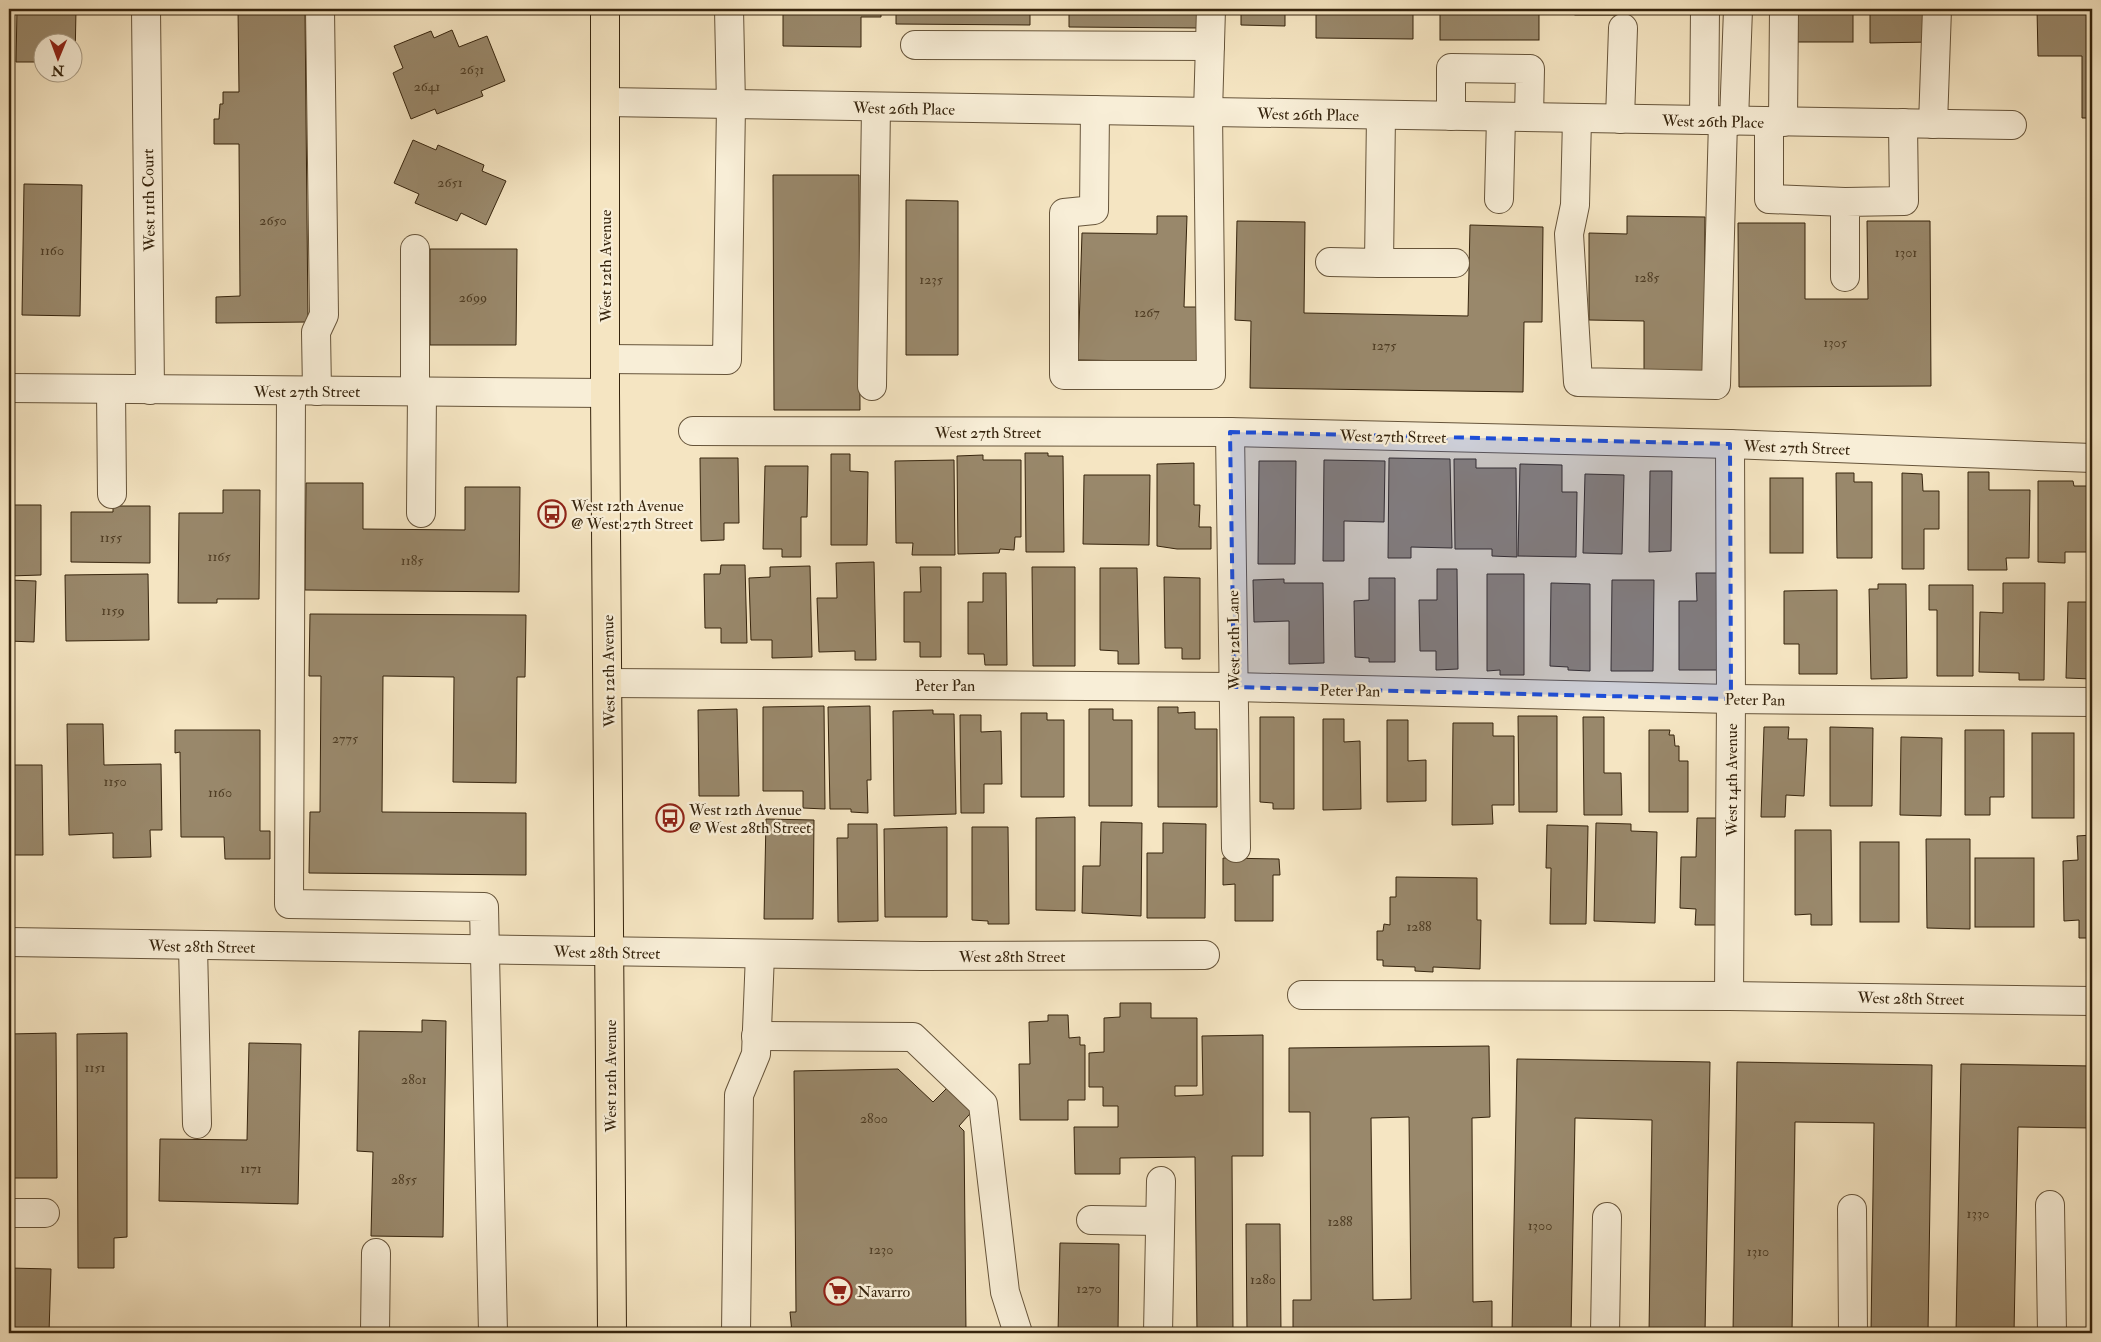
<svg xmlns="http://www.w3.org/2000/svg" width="2101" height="1342" font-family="'IM FELL Double Pica',serif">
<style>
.building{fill:#99886b;stroke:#36240d;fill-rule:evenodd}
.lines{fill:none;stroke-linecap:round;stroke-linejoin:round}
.minor-casing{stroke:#66543a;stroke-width:30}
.major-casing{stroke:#36240d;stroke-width:30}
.minor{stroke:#f8eed7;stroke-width:28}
.major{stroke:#f5e5c2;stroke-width:28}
.marked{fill:#1d4ed8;fill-opacity:0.2;stroke:#1d4ed8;stroke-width:4;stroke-dasharray:10 6;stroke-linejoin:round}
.labels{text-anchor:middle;stroke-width:4.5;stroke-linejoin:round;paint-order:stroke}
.number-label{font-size:14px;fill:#4f3d24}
.street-label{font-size:16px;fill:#36240d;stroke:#f8eed7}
.poi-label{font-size:16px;fill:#36240d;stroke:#f8eed7;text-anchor:start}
</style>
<rect width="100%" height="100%" fill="#f5e5c2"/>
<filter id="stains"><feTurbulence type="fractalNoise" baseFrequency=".004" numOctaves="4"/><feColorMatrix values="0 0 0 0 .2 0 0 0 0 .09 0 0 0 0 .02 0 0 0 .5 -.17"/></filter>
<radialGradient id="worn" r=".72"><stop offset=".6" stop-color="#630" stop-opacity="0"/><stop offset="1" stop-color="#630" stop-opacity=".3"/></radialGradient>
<g class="building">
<polygon points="17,9 76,9 75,63 72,63 72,42 42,42 42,62 16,62"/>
<polygon points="238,9 305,9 308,322 216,323 216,297 240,296 239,144 214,144 214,119 219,119 220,104 223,104 223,92 239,92"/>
<polygon points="783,9 881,9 881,17 861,17 861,47 783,46"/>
<polygon points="896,9 1030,9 1030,25 896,24"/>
<polygon points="1069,9 1201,9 1201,28 1069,27"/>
<polygon points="1241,9 1285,9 1285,26 1241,25"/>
<polygon points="1316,9 1413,9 1413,39 1316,38"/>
<rect x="1440" y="9" width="99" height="31"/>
<rect x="1575" y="9" width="43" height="6"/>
<rect x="1792" y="9" width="61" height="33"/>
<polygon points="1870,9 1932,9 1933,42 1870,43"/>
<polygon points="2037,9 2092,9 2092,118 2082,118 2082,56 2038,56"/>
<polygon points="452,30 459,47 487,36 505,81 481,91 483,96 437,114 435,109 411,119 393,73 403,68 394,46 431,31 434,38"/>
<polygon points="413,140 436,150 438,145 484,165 482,171 506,181 486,225 461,213 457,221 415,203 419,194 394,183"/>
<polygon points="773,175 859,175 860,410 774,410"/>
<polygon points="24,184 82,185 80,316 22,315"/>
<polygon points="906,200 958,201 958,355 906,355"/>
<polygon points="1157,216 1187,216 1184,307 1198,307 1197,362 1078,360 1082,233 1157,234"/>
<polygon points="1627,216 1705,217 1704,376 1644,376 1644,321 1589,320 1589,233 1627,234"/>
<polygon points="1237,221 1305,222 1304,313 1468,316 1470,225 1543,227 1542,322 1524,322 1523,392 1250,388 1251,321 1235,320"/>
<polygon points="1867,221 1930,221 1931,386 1739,387 1738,223 1805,223 1805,299 1868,299"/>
<polygon points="430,249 517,249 516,345 430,345"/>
<polygon points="1025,453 1048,453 1048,456 1063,456 1064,552 1026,552"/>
<polygon points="831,454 850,454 850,471 868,472 867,545 831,545"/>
<polygon points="983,455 983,460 1021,460 1021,537 1015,537 1014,550 1000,549 999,553 958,554 957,456"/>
<polygon points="700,458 738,458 739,523 724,523 724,540 701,541"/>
<polygon points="1389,458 1450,459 1452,548 1411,547 1411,558 1388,558"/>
<polygon points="1454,459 1476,459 1476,468 1516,468 1517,557 1492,556 1492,549 1455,549"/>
<polygon points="954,460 955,555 912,555 913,543 896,543 895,461"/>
<polygon points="1324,460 1385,461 1384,522 1344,521 1344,561 1323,561"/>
<polygon points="1259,461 1296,461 1295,564 1258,564"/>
<polygon points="1194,463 1194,505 1200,505 1199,527 1211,527 1211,549 1177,549 1157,546 1157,464"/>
<polygon points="1520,464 1562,465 1562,492 1577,492 1576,557 1518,556"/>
<polygon points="765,466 808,466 807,517 801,517 801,557 782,557 782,549 763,549"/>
<polygon points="1650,471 1672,471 1671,551 1649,552"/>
<polygon points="1968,472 1989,472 1989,490 2030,490 2029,558 2006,558 2007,570 1968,570"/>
<polygon points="1836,473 1854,473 1854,482 1872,482 1872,558 1837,558"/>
<polygon points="1902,473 1922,474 1923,491 1939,491 1939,529 1924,529 1924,569 1902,569"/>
<polygon points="1585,474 1624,475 1622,554 1583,553"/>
<polygon points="1084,475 1150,475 1149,545 1083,544"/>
<rect x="1770" y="478" width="33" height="75"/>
<polygon points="2038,481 2073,481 2074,486 2092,486 2091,552 2065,552 2065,563 2038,562"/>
<polygon points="306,483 363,483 363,529 465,530 465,487 520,487 519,592 305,590"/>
<polygon points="223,490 260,490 259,599 217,599 217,603 178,603 179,513 223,513"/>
<polygon points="9,505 41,505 41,575 9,576"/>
<polygon points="113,506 150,506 150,563 71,562 71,512 113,512"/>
<polygon points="874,562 876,660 855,660 855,651 819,652 817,598 837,598 836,563"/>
<polygon points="721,565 745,565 747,643 721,643 721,628 705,628 704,574 720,574"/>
<polygon points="810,566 812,657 772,658 772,640 751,640 749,578 770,577 770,567"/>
<polygon points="920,567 941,567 941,657 920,657 920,642 904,642 904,592 921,592"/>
<polygon points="1032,567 1075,567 1075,666 1033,666"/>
<polygon points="1100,568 1137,568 1139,664 1118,664 1118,651 1100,650"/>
<polygon points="1437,569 1457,569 1458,669 1436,670 1436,651 1420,651 1419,600 1437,600"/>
<polygon points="983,573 1006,573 1007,665 985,665 984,654 968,654 968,602 983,602"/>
<polygon points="1696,573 1717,573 1717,670 1679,670 1679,601 1697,601"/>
<polygon points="148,574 149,640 66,641 65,575"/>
<polygon points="1487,574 1524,574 1524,675 1500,675 1500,670 1487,671"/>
<polygon points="1164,577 1200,578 1200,659 1182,659 1182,648 1165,648"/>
<polygon points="1369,578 1395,578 1395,662 1369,662 1369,658 1355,657 1354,601 1369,600"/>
<polygon points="1284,579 1284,583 1323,583 1324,663 1289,664 1289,621 1254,622 1253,580"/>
<polygon points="9,580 36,581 34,642 9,641"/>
<polygon points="1612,580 1654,580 1653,671 1611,671"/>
<polygon points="1551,583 1590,584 1590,671 1568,670 1568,667 1550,666"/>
<polygon points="2003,583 2045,583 2044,680 2019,680 2019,673 1979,672 1980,612 2003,613"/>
<polygon points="1878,584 1906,584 1907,678 1871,679 1869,589 1878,589"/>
<polygon points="1929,585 1973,585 1973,676 1937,676 1937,610 1929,610"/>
<polygon points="1837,590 1837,674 1799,674 1799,644 1784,644 1784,591"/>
<polygon points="2068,602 2092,602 2092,679 2066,678"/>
<polygon points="310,614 526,615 525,677 517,677 516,783 453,782 454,677 383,676 382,812 526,813 526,875 309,873 310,812 320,812 321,676 309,676"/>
<polygon points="824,706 825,809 803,808 803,791 763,791 763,707"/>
<polygon points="870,706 871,780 867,780 868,813 851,812 851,809 830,809 828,707"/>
<polygon points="1158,707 1178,707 1178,713 1195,712 1195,729 1217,729 1217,807 1158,807"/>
<polygon points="737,709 739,796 699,796 698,710"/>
<polygon points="1089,709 1113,709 1113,720 1132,720 1132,806 1089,806"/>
<polygon points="933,710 933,714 954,714 956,814 894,816 893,711"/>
<polygon points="1021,713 1047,713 1047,720 1064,720 1064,797 1021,797"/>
<polygon points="960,715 981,715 981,732 1001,731 1002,784 984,784 984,813 961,813"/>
<polygon points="1518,716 1557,716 1557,812 1519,812"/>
<polygon points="1260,717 1294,717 1294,809 1273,809 1273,803 1260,802"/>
<polygon points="1583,717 1604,717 1604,773 1621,773 1622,815 1584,815"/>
<polygon points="1323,719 1344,719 1344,742 1360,741 1361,809 1323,810"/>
<polygon points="1387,720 1408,720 1408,761 1426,760 1426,801 1387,802"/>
<polygon points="1453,723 1493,723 1493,736 1514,736 1514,805 1492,805 1493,824 1452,825"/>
<polygon points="67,724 103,724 104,765 161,764 162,830 150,830 151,857 113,858 113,833 69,835"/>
<polygon points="1764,727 1789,727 1788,739 1807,739 1804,796 1786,795 1785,817 1761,817"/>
<polygon points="1830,727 1873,728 1872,806 1830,806"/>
<polygon points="175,730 260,730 260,831 270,831 270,859 225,859 224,837 181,837 180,752 175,753"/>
<polygon points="1649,730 1670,730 1669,735 1674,735 1675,746 1679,746 1679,761 1688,761 1688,812 1649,812"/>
<polygon points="1965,730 2004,730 2004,797 1990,797 1990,815 1965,815"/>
<rect x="2032" y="733" width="42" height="85"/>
<polygon points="1901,737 1942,738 1941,816 1900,815"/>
<polygon points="9,765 42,765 43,855 9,855"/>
<polygon points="1075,817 1075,911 1036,910 1036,818"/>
<polygon points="1697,818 1719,818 1716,925 1695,925 1696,909 1680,908 1681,857 1696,857"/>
<polygon points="766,819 814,820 813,919 764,919"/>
<polygon points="1101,822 1142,823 1141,916 1082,913 1083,866 1100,866"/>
<polygon points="1163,823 1206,824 1205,918 1147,918 1147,853 1163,853"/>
<polygon points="1596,823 1631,824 1631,831 1657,832 1655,923 1594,921"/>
<polygon points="848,824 877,824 878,921 838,922 837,838 848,838"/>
<polygon points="1547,825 1588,826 1586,924 1550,924 1551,868 1546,868"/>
<polygon points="947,827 947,917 885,917 884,829"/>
<polygon points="972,827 1008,827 1009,924 988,924 988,921 972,920"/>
<polygon points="1795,830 1831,830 1832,925 1811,925 1811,914 1795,915"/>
<polygon points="2092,835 2092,938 2079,938 2079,920 2064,921 2063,861 2078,860 2077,836"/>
<polygon points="1926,839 1970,839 1970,929 1927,928"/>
<rect x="1860" y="842" width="39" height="80"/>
<polygon points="1223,858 1279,859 1280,875 1273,875 1273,921 1235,921 1235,884 1223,885"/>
<rect x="1975" y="858" width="59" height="69"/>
<polygon points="1396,877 1477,878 1477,920 1481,920 1480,969 1433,967 1433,972 1415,971 1415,967 1383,966 1383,960 1377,960 1377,931 1383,931 1384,924 1390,925 1390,897 1396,897"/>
<polygon points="1120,1003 1151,1003 1151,1018 1197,1018 1197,1086 1175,1086 1175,1096 1203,1095 1202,1036 1263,1035 1263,1156 1232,1156 1233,1333 1197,1333 1195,1157 1120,1158 1120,1174 1075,1174 1074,1127 1118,1127 1118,1106 1103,1106 1103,1087 1089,1087 1089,1053 1104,1052 1104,1018 1120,1017"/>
<polygon points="1048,1015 1068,1015 1069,1038 1080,1037 1080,1045 1085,1045 1085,1100 1068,1100 1068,1120 1020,1120 1019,1064 1030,1064 1029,1022 1048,1021"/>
<polygon points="422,1020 446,1021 443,1237 371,1236 373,1152 357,1151 359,1031 422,1032"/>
<polygon points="56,1033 57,1178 9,1178 9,1034"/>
<polygon points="127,1033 127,1237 114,1238 114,1268 78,1268 77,1034"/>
<polygon points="249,1043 301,1044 298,1204 159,1201 160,1139 247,1140"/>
<path d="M1489,1046L1490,1117L1472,1118L1473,1302L1492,1301V1333H1293V1300H1311L1310,1112H1289V1048ZM1409,1117L1411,1299L1373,1300L1371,1118Z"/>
<polygon points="1517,1059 1710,1062 1705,1333 1649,1333 1652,1120 1575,1118 1571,1333 1512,1333"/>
<polygon points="1737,1062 1932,1065 1928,1333 1871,1333 1874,1123 1795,1122 1792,1333 1733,1333"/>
<polygon points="1961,1064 2092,1066 2092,1333 2089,1333 2092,1128 2018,1127 2014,1333 1956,1333"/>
<polygon points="898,1069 933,1102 952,1083 977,1106 959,1126 964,1131 966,1333 792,1333 790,1312 796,1312 794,1071"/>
<polygon points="1246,1224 1280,1224 1281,1333 1247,1333"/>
<polygon points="1060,1243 1119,1244 1118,1333 1058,1333"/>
<polygon points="9,1268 51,1269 49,1333 9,1333"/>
</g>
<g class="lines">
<g class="minor-casing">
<g id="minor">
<polyline points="146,9 150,390"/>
<polyline points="915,45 1210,46"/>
<polyline points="605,102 2012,125"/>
<polyline points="1095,110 1094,210 1064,213 1064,375 1211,375 1208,112 1211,9"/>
<polyline points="1451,116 1451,68 1530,69 1529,117"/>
<polyline points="1577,118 1575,205 1569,234 1578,382 1716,385 1723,121"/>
<polyline points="1620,119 1623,28"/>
<polyline points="1704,120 1705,9"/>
<polyline points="1734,121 1738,9"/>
<polyline points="1769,122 1769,199 1845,202"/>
<polyline points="1783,122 1784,9"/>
<polyline points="1933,124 1937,9"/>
<polyline points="1499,199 1501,117"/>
<polyline points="1330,262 1379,263 1381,115"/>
<polyline points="1379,263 1455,263"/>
<polyline points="1845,277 1845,202 1904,201 1903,123"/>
<polyline points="605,359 727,360 731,105 729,9"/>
<polyline points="872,386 876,107"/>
<polyline points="9,388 605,393"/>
<polyline points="111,390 112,494"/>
<polyline points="291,391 289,904 484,907 493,1333"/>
<polyline points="317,391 316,332 324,315 320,9"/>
<polyline points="415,392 415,249"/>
<polyline points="693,431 1230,432 1730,444 2092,458"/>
<polyline points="1230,432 1236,848"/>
<polyline points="421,513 422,391"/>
<polyline points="608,683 1234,687 1731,699 2092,702"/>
<polyline points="9,942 921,956 1205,955"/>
<polyline points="193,946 197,1124"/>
<polyline points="1302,995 1729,996 2092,1001"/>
<polyline points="1729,996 1731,699 1730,444"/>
<polyline points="756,1036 913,1037 983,1104 1005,1292 1018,1333"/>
<polyline points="2050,1205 2052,1333"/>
<polyline points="1852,1209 1853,1333"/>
<polyline points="9,1213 45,1213"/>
<polyline points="1091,1220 1160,1221"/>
<polyline points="375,1333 376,1253"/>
<polyline points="736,1333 739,1095 756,1054 760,954"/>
<polyline points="1158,1333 1161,1181"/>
<polyline points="1605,1333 1607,1217"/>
</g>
</g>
<g class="major-casing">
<polyline id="major" points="605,9 605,393 612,1333"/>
</g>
<use href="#minor" class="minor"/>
<use href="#major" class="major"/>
</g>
<path class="marked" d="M1230,432L1730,444L1731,699L1234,687Z"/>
<defs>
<g id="bus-ring" transform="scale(1.4375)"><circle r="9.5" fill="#f8eed7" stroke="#8f2418" stroke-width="1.5"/><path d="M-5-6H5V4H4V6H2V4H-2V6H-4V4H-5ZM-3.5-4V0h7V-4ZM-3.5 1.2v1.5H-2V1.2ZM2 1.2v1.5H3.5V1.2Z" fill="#8f2418"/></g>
<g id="supermarket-ring" transform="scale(1.4375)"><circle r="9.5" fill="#f8eed7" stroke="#8f2418" stroke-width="1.5"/><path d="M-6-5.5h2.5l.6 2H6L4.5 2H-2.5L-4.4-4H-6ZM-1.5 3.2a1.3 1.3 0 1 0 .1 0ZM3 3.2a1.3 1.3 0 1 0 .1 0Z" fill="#8f2418"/></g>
</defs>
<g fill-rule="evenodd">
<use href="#bus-ring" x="552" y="514"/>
<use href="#bus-ring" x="670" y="818"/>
<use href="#supermarket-ring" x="838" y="1291"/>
</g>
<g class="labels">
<g class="number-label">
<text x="472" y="74">2631</text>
<text x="427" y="91">2641</text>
<text x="450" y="187">2651</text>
<text x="273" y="225">2650</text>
<text x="52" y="255">1160</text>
<text x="1906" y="257">1301</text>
<text x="1647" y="282">1285</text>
<text x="931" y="284">1235</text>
<text x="473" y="302">2699</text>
<text x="1147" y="317">1267</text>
<text x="1835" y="347">1305</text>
<text x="1384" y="350">1275</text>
<text x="111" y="542">1155</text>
<text x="219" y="561">1165</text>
<text x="412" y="565">1185</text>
<text x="113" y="615">1159</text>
<text x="345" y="743">2775</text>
<text x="115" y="786">1150</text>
<text x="220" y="797">1160</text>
<text x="1419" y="931">1288</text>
<text x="95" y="1072">1151</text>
<text x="414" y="1084">2801</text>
<text x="874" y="1123">2800</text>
<text x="251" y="1173">1171</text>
<text x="404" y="1184">2855</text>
<text x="1978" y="1218">1330</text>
<text x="1340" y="1226">1288</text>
<text x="1540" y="1230">1300</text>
<text x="881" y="1254">1230</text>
<text x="1758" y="1256">1310</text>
<text x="1263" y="1284">1280</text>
<text x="1089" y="1293">1270</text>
</g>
<g class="street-label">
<text transform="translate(904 108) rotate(1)" y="6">West 26th Place</text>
<text transform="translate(1308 114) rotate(1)" y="6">West 26th Place</text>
<text transform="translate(1713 121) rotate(1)" y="6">West 26th Place</text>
<text transform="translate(148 200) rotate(-91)" y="6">West 11th Court</text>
<text transform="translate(605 266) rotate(-90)" y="6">West 12th Avenue</text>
<text x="307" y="397">West 27th Street</text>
<text x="988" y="438">West 27th Street</text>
<text transform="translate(1393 436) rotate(1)" y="6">West 27th Street</text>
<text transform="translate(1797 447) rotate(2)" y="6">West 27th Street</text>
<text transform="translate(1233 640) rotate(-91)" y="6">West 12th Lane</text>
<text transform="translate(608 671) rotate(-91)" y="6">West 12th Avenue</text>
<text x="945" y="691">Peter Pan</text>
<text transform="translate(1350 690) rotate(1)" y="6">Peter Pan</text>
<text transform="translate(1755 699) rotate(1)" y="6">Peter Pan</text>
<text transform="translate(1731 780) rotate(-90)" y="6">West 14th Avenue</text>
<text transform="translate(202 946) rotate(1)" y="6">West 28th Street</text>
<text transform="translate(607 952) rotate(1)" y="6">West 28th Street</text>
<text x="1012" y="962">West 28th Street</text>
<text transform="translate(1911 998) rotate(1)" y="6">West 28th Street</text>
<text transform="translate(610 1076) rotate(-90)" y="6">West 12th Avenue</text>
</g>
<g class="poi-label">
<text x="571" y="511">West 12th Avenue<tspan x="571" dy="18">@ West 27th Street</tspan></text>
<text x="689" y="815">West 12th Avenue<tspan x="689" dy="18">@ West 28th Street</tspan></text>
<text x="857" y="1297">Navarro</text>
</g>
</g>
<rect width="2101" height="1342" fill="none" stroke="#f5e5c2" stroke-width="30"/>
<rect x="10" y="10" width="2081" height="1322" fill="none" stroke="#36240d" stroke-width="2.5"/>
<rect x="15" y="15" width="2071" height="1312" fill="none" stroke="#36240d"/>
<g transform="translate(58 58) rotate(181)"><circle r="24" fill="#f8eed7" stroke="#aa9d86"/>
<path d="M0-4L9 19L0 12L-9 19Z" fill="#8f2418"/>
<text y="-8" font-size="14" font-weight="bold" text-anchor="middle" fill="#36240d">N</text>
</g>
<rect width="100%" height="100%" filter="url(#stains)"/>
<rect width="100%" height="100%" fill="url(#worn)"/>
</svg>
